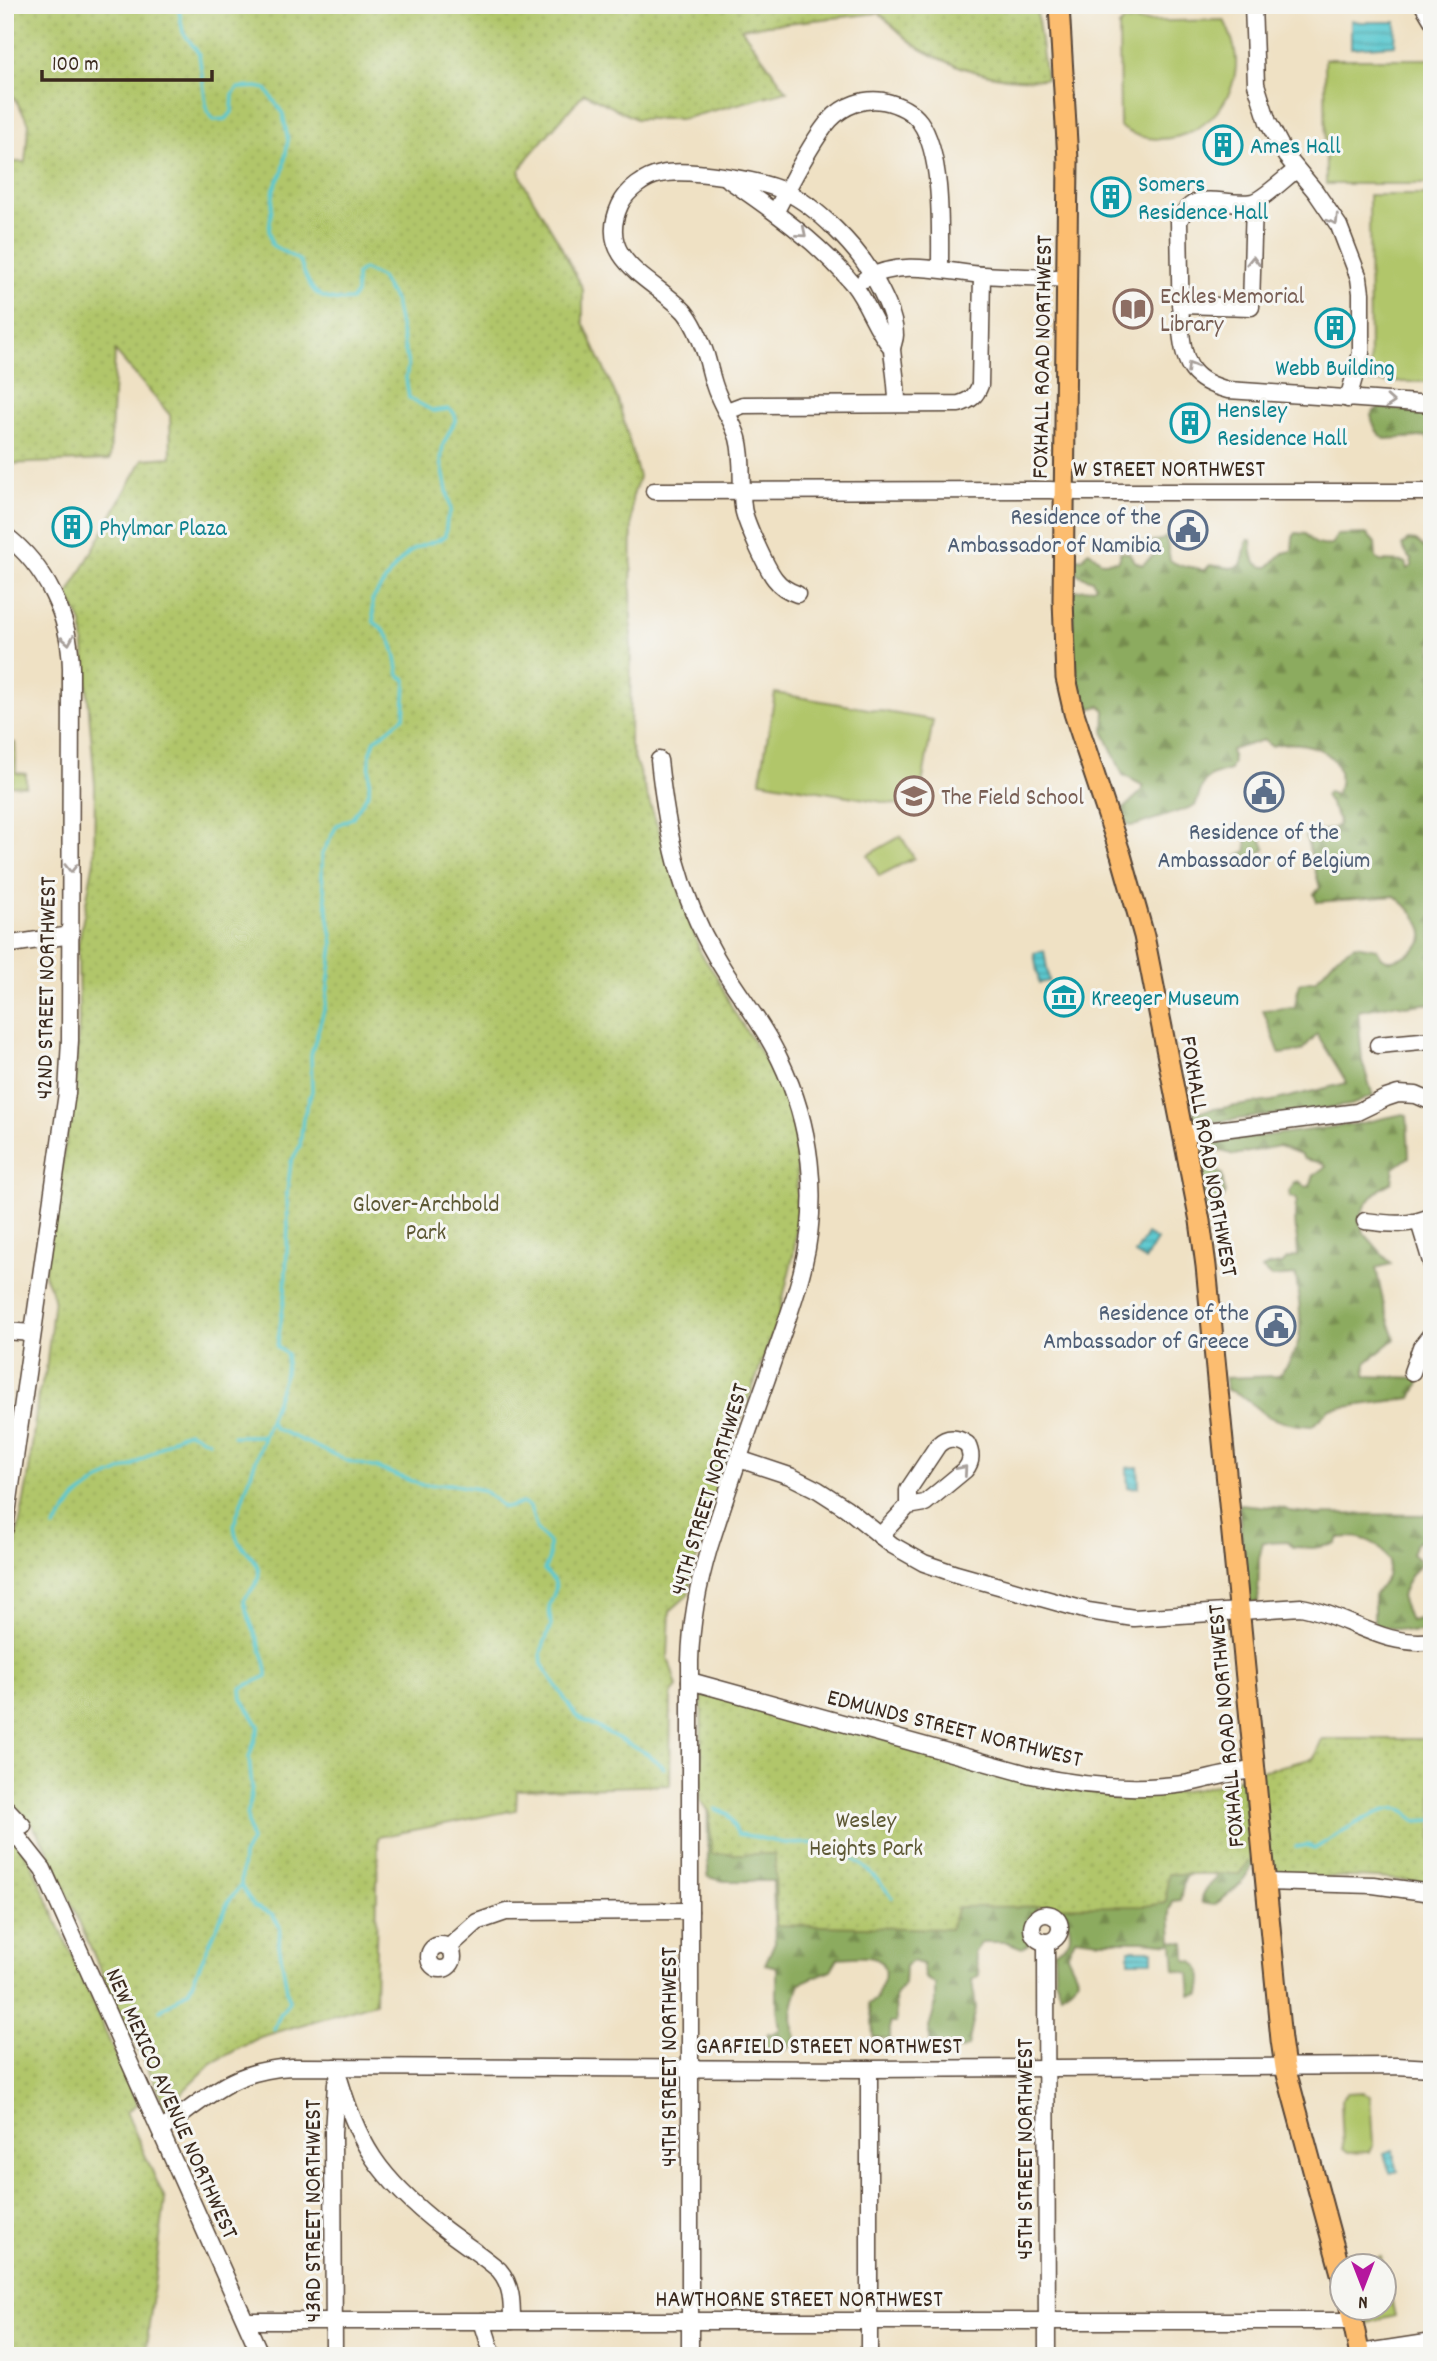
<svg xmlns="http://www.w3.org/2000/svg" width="1437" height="2361" font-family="Dekko,sans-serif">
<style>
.grass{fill:url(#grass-tufts);stroke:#767844;stroke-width:2}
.forest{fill:url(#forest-firs);stroke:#646a3e;stroke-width:2}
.park{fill:url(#park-dots);stroke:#767844;stroke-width:2}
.pitch{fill:#b1c66a;stroke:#767844;stroke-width:2}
.water{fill:url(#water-rules);stroke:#4c7a77;stroke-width:2}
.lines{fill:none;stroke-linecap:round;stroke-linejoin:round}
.stream{stroke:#5cc9d0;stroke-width:3.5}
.minor-casing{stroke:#564537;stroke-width:19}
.major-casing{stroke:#564537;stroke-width:23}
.minor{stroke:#fff;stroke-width:16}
.major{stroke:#fcbd6f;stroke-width:19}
.oneway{stroke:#a79f9a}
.labels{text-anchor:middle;stroke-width:6;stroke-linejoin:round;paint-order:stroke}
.culture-label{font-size:24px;fill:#0d838f;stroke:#f6f6f2;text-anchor:start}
.education-label{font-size:24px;fill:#785e54;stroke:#f6f6f2;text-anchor:start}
.street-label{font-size:24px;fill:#3b2a1e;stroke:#f6f6f2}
.service-label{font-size:24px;fill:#4e5e75;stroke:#f6f6f2;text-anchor:end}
.park-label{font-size:24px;fill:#5e5935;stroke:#f6f6f2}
</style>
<defs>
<pattern id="grass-tufts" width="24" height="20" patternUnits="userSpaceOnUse" patternTransform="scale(1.75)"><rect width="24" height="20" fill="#b1c66a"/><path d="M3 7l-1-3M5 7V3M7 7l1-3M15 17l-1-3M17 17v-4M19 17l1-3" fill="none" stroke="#99aa5b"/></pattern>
<pattern id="forest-firs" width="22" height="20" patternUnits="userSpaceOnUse" patternTransform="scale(1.75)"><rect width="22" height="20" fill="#8cab5e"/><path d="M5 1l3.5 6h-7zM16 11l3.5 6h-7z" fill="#748b4d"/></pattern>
<pattern id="park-dots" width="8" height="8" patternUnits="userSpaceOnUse" patternTransform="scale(1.75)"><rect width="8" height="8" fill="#b1c66a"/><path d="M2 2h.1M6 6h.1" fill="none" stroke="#99aa5b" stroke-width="1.8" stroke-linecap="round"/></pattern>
<pattern id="water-rules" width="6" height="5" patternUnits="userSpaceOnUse" patternTransform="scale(1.75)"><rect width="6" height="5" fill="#5cc9d0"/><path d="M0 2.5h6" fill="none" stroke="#4da3a8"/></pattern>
</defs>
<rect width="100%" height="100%" fill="#f6f6f2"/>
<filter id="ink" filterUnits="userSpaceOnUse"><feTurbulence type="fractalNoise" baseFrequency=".0143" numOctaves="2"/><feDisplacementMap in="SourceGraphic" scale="14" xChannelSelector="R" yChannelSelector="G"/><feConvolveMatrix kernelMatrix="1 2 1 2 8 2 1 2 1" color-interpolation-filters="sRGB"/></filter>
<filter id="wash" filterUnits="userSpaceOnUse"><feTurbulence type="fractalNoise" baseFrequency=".00686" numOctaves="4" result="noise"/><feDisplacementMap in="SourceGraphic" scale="28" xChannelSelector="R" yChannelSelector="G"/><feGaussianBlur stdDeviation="1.57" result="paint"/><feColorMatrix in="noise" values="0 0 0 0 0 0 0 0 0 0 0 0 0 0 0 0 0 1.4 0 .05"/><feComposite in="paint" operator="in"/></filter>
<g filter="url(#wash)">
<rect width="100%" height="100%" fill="#efe1c4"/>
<polygon class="grass" points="5,648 10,658 8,710 9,741 15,743 16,773 26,774 26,786 10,785 5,782"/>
<g class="forest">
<path d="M1381,408L1432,411V443L1426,436C1413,439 1399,437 1385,439C1377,434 1372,424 1371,415L1375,410Z"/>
<path d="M1296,533L1306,534C1314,545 1319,546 1332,545L1337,535L1367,534L1375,543L1376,558L1380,561L1405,562L1407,569L1412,566L1411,559L1409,558L1402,546L1408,540L1416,541L1432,554V1003L1405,1006L1395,1004L1358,1011L1362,1061L1373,1096L1351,1105L1199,1124L1193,1119L1192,1112L1272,1101L1347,1083L1317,1034L1301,1051L1280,1054L1263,1010L1295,1007L1299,983L1316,980L1337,956L1355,945L1377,949C1379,952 1380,956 1383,958C1393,966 1422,949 1423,937C1425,923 1405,904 1395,896L1317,902L1314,894L1320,888L1306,837C1315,827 1328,834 1338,825L1339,820L1325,795L1328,792L1336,795C1353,752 1305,737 1271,746L1263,740L1231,750L1233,762L1230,770L1211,776L1204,782L1195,806L1137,825L1130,826C1124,822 1122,816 1123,809L1139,794L1144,786L1123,775L1104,733L1105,710L1100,706L1088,709C1071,686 1073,621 1073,592C1080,587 1088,592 1096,586L1092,580L1077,574L1075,561L1077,558L1083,559L1087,552L1089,551L1102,562L1118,561L1120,558V552L1129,553L1134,561L1142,565L1155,554L1144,547L1143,543L1161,540L1166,537L1170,560C1183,570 1192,564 1204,571L1210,565L1231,568L1240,566C1246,557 1243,549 1248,540H1251C1252,553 1251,567 1268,567L1283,553L1292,551L1293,537Z"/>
<polygon points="1253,833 1260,836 1265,848 1262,852 1240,858 1237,856 1247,850 1246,841"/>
<path d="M1403,1114L1407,1115L1409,1157L1394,1168L1392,1182C1377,1189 1363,1205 1359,1221L1364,1233L1391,1264L1376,1268L1384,1306L1395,1339L1366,1363L1365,1376L1421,1378L1412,1398L1330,1409L1312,1426C1296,1425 1278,1423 1264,1414C1252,1405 1241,1392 1227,1390L1225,1378L1278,1376C1309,1345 1300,1315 1296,1275L1271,1277L1262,1269L1268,1266L1282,1264L1287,1259L1298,1256C1298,1240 1292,1215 1297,1201L1296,1198L1290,1197L1289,1192L1295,1182L1299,1181L1306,1187L1310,1186L1314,1175L1326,1166L1323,1163L1304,1159L1301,1154L1279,1146L1234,1155L1222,1151L1201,1152L1197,1149L1216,1142L1357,1124Z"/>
<polygon points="1205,1165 1222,1174 1225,1195 1219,1204 1218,1209 1207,1211 1198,1167"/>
<path d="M1239,1504L1282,1508L1290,1511L1314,1514L1432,1515V1536L1416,1543L1412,1554L1419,1560L1420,1564L1411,1574L1401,1597L1410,1621L1428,1617L1432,1618V1630L1412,1632L1374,1625V1596L1387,1577L1389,1561C1379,1541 1361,1535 1339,1538L1336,1544L1313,1548L1293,1547L1288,1541L1263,1542L1259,1559L1258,1602L1246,1601Z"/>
<path d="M707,1700L1146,1797L1240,1784C1248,1794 1256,1853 1252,1865C1246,1883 1228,1895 1214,1905L1202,1903C1200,1893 1210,1885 1217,1878L1215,1875C1205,1871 1195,1871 1185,1877L1180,1900L1173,1901L1170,1910L1172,1941L1185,1943L1186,1960L1193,1961C1204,1970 1203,1981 1200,1994L1191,1995L1189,1973L1175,1970L1173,1944L1143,1941H1099L1075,1938L1067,1955L1078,1978L1074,1985L1061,1994L1055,1978L1054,1952C1058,1949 1062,1948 1065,1945C1075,1937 1068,1919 1062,1911L1049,1906H1039C1028,1919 1023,1927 1030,1943L1022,1948L1007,1942H982L974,1953L979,1975L972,1980L976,2008L968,2046L960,2050H931L929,2027L935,2007V1984L925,1978L922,1964L912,1961L905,1966L904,1984L895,1995L896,2023H890V2039L873,2037L872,2018L868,2004L877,1999C877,1991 882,1987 884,1979C890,1950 855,1957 838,1958L831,1970L800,1983C794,2001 788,2019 796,2037L786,2050H764L768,2033L771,2034L780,2030L777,2007V1967L765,1964L775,1942L773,1881H724L708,1877Z"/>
</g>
<g class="park">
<path d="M5,5H443L447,12L480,5H1036L1046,79C1002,82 959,70 921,49C906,40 892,25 879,13L741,28L787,91L682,119H636L584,93L529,156L519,171L526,187L557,239L583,289V322L618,400L639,477L632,499L630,745L701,954L717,977L734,1012L774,1073L797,1125V1212L794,1252L779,1315L728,1456L694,1567L688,1595L670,1611L668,1657L677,1687L671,1694L670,1785L517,1790L516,1810L378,1837L375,2003L260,2037L212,2063L165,2109L158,2089L111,1994L47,1848L28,1818L5,1799V1600L28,1479L38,1395L46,1370L54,1297L44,1275L65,1145L74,1103L79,1021L78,946L94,860L95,785L82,623L68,595L143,459L171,457L170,415L115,351L110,460L5,464V162H25L29,123L5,82Z"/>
<polygon points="702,1689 1074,1790 1152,1795 1199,1789 1242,1777 1252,1856 1239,1874 1168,1874 1166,1903 1145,1906 958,1907 950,1929 776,1925 775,1854 712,1854 709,1811 700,1800"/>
<path d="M1322,1739H1432V1885C1376,1874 1318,1877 1262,1877L1257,1772L1314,1758Z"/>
<polygon points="5,1826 31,1862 137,2104 126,2112 165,2200 145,2356 5,2356"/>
</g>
<g class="pitch">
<path d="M1224,20C1231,35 1237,50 1236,67C1231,123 1168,159 1120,127L1119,26L1123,22Z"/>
<polygon points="1325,59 1432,59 1432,184 1326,184"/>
<polygon points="1369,195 1432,195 1432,382 1370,382"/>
<polygon points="775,693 933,720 918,808 760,781"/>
<polygon points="901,836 914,858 879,876 868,855"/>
<polygon points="1363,2092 1370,2096 1373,2145 1369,2152 1348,2153 1343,2149 1341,2100 1347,2093"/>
<polygon points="1381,2257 1383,2266 1350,2266 1349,2264"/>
<polygon points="1385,2272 1395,2316 1363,2324 1360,2309 1384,2308"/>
</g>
<g class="water">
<polygon points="1351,20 1360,22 1396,22 1395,45 1351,48"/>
<polygon points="1044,951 1049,981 1039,983 1034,953"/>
<polygon points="1147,1234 1157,1240 1145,1260 1135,1254"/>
<polygon points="1138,1467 1139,1487 1128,1488 1127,1468"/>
<rect x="1129" y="1950" width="24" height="11"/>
<polygon points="1392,2150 1398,2171 1390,2173 1384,2153"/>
</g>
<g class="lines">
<g class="stream">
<polyline points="270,1421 274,1428 348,1461 377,1468 422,1485 450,1484 483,1490 503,1507 511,1507 522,1503 530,1507 537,1530 549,1543 549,1559 544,1570 555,1582 556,1588 549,1607 551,1625 541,1652 542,1664 576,1716 646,1753 664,1768"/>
<polyline points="233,1436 263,1436"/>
<polyline points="54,1528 76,1498 100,1480 132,1466 179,1435 189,1432 209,1441"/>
<path d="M715,1809L728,1814L738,1834C755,1836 770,1841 786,1843C797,1845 808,1842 819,1844C850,1849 874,1874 892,1897"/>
<path d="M1296,1847L1308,1845L1314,1849C1332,1839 1383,1801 1403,1810C1407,1811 1412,1818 1415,1821L1432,1820"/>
<polyline points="241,1886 254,1906 272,1914 280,1927 279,1945 289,2001 280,2015 274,2029"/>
<path d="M160,2011L189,1990L228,1902L241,1885L243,1856L251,1841L247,1817L252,1787L249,1758L259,1726L242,1699L241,1688L267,1676C268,1656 248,1624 244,1600C248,1594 254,1588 257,1581C265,1564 245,1553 238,1541C235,1535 235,1531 234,1524L285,1374L287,1354L277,1347L285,1294L288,1227L287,1193L291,1162L300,1146L303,1118L312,1091L311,1055L326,1003L333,944L322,876V854L337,825L352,818L369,792L370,755L375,740L404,717L406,680L399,675C395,652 394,636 374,622L372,600C385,582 396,561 414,549C424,543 436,543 445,536L447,519L451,510L441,461L443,445L456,419L454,413L449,409L433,411L409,398L406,378L408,365L395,302L381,278L363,269L356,275V294L351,300C317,303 310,291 300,261L272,245L269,231L274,188L283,171L288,140L283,114L266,89L257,87L238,88L233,94L232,112L226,119L214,120L207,111L199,54L183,32L178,5"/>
</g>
</g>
</g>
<g filter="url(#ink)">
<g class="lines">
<g class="minor-casing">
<g id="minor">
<polyline points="1253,5 1256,84 1268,122 1286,156 1315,191 1339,226 1359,278 1361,293 1361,353 1348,399"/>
<polyline points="1423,5 1432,20"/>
<path d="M1296,170C1286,177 1263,200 1252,202C1222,207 1195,186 1179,221L1181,331C1184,366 1193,381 1228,390L1432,404"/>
<path d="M729,180C774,211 818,242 853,284C869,304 875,329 892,348"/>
<path d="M776,211C789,186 812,140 830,120C844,105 864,98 883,101C897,104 912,111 920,122C943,155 940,229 940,268"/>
<path d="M865,279C903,258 944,272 984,275C1012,277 1040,277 1067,279"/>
<polyline points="1180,305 1251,307 1254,202"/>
<path d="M727,411L743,405L959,404C971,400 976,396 980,385L982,275"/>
<polyline points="654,491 1050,490 1077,492 1432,492"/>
<path d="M5,535C46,566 70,617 71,668L70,1040L67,1093L5,1528"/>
<path d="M797,594C788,591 781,587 775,579C767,569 744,520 743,507C740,484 744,461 738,438C733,422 724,410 718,395C712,382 710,368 706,355C701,340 694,323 685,312C656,280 594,261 620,205C627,190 645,177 661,174C686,168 762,180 786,192C816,206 857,247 873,276C882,292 895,316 895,335C895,340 892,345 892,350C894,368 897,385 897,403"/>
<path d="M659,760C667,833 678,892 716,957C736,992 763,1023 780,1060C811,1124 820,1198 803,1267C794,1305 779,1341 767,1378C747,1434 727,1491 709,1548C698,1585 691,1622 690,1661V2356"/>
<polyline points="5,945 71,935"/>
<polyline points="1378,1045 1432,1040"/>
<polyline points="1184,1134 1357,1112 1386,1098 1398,1094 1416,1095 1432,1102"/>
<path d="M1365,1221C1389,1224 1409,1227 1432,1216"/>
<polyline points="1419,1222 1432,1265"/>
<polyline points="5,1331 32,1333"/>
<polyline points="1412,1372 1421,1347 1432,1333"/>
<path d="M739,1459L790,1476L818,1490L846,1508L892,1545L924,1563L956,1574L1088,1611L1134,1618L1301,1607C1347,1615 1383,1648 1432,1641"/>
<path d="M880,1536L908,1506L925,1503L965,1470C972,1462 972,1454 967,1444C957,1437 947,1436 938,1445L908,1490V1506"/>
<path d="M690,1681L1031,1775C1081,1786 1132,1791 1184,1784C1207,1780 1230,1772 1254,1770"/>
<polyline points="5,1807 23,1826"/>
<polyline points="5,1821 43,1869 261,2356"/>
<polyline points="1265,1882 1373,1885 1432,1893"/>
<circle cx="1046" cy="1928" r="14"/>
<polyline points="1046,1942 1047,2356"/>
<circle cx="441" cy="1957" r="12"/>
<polyline points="448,1948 477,1922 506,1912 690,1911"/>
<path d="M336,2067C356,2144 380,2179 443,2228C461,2242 482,2255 499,2270C512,2285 512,2302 512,2321"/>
<path d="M161,2130C208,2097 231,2070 292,2067L869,2069L1396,2066L1432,2068"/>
<polyline points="246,2321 1353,2321"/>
<polyline points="482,2321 493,2356"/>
<polyline points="1360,2353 1432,2342"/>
<polyline points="334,2356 333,2133 336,2083"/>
<polyline points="869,2356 869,2069"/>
</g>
</g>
<g class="major-casing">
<g id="major">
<polyline points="1059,5 1068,160 1063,600 1066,678 1074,713 1121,855 1144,936 1200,1221 1206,1266 1281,2040 1285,2067 1342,2277"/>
<polyline points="1350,2308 1360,2356"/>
</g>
</g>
<use href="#minor" class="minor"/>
<use href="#major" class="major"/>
</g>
<defs><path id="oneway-chevron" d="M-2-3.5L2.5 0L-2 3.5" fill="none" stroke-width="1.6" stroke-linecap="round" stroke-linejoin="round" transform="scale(1.75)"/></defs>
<g class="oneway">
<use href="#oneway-chevron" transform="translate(1334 220) rotate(58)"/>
<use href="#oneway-chevron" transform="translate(802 233) rotate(40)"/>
<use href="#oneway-chevron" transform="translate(1253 261) rotate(-89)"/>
<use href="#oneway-chevron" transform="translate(1191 367) rotate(-121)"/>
<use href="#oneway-chevron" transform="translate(1390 402) rotate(4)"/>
<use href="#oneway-chevron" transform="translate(68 640) rotate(80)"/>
<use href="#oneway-chevron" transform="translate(71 868) rotate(90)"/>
<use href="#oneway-chevron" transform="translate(963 1470) rotate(-49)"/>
</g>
</g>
<defs>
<g id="building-ring" transform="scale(2.0125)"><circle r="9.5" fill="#f6f6f2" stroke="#0f9aa8" stroke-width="1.5"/><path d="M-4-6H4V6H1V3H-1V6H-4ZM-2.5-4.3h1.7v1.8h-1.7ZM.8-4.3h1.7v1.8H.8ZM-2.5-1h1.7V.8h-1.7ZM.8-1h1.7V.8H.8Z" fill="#0f9aa8"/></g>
<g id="library-ring" transform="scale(2.0125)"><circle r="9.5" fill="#f6f6f2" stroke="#8d6e63" stroke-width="1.5"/><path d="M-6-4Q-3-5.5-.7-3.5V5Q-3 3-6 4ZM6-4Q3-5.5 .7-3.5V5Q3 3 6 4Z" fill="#8d6e63"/></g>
<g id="civic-ring" transform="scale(2.0125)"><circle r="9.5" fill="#f6f6f2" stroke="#5c6f8a" stroke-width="1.5"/><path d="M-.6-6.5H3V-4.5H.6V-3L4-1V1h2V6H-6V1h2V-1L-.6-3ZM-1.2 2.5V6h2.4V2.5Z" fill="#5c6f8a"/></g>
<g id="school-ring" transform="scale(2.0125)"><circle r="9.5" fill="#f6f6f2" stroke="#8d6e63" stroke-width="1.5"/><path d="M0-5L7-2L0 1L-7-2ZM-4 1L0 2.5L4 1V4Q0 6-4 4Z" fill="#8d6e63"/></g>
<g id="museum-ring" transform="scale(2.0125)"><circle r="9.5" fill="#f6f6f2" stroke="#0f9aa8" stroke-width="1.5"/><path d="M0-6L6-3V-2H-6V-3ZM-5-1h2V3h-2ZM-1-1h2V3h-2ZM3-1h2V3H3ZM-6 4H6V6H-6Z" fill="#0f9aa8"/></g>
</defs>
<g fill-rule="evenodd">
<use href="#building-ring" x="1223" y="145"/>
<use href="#building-ring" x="1111" y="197"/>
<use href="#library-ring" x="1133" y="309"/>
<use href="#building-ring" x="1335" y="328"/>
<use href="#building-ring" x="1190" y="423"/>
<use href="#building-ring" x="72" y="527"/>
<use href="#civic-ring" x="1188" y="530"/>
<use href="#civic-ring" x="1264" y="792"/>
<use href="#school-ring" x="914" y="796"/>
<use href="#museum-ring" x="1064" y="997"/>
<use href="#civic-ring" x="1276" y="1326"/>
</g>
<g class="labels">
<g class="culture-label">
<text x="1250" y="153">Ames Hall</text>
<text x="1138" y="191">Somers<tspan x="1138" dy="28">Residence Hall</tspan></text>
<text x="1335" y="375" text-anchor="middle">Webb Building</text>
<text x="1217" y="417">Hensley<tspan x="1217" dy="28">Residence Hall</tspan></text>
<text x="99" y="535">Phylmar Plaza</text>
<text x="1091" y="1005">Kreeger Museum</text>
</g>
<g class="education-label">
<text x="1160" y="303">Eckles Memorial<tspan x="1160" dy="28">Library</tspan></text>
<text x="941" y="804">The Field School</text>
</g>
<g class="street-label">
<text transform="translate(1041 357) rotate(-89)" y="8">FOXHALL ROAD NORTHWEST</text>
<text x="1169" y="476">W STREET NORTHWEST</text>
<text transform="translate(45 988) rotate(-89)" y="8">42ND STREET NORTHWEST</text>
<text transform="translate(1210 1156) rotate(80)" y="8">FOXHALL ROAD NORTHWEST</text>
<text transform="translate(708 1489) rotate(-73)" y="8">44TH STREET NORTHWEST</text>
<text transform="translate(1225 1726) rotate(-95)" y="8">FOXHALL ROAD NORTHWEST</text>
<text transform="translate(955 1727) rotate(14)" y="8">EDMUNDS STREET NORTHWEST</text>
<text x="829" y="2053">GARFIELD STREET NORTHWEST</text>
<text transform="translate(668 2057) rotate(-90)" y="8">44TH STREET NORTHWEST</text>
<text transform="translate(173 2103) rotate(66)" y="8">NEW MEXICO AVENUE NORTHWEST</text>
<text transform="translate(1024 2149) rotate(-90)" y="8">45TH STREET NORTHWEST</text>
<text transform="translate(312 2211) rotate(-90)" y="8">43RD STREET NORTHWEST</text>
<text x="799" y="2306">HAWTHORNE STREET NORTHWEST</text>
</g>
<g class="service-label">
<text x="1161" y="524">Residence of the<tspan x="1161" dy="28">Ambassador of Namibia</tspan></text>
<text x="1264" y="839" text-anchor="middle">Residence of the<tspan x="1264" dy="28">Ambassador of Belgium</tspan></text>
<text x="1249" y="1320">Residence of the<tspan x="1249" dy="28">Ambassador of Greece</tspan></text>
</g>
<g class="park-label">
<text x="426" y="1211">Glover-Archbold<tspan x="426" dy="28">Park</tspan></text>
<text x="866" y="1827">Wesley<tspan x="866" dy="28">Heights Park</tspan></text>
</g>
</g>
<rect width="1437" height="2361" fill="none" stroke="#f6f6f2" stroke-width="28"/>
<g transform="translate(1363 2287) rotate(180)"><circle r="33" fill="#f6f6f2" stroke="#aba49d" stroke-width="2"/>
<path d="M0-5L12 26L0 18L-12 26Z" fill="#b5179e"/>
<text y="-10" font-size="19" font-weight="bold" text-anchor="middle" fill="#3b2a1e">N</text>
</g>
<path d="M42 70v10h170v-10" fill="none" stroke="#3b2a1e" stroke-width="3.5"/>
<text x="52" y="70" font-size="21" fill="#3b2a1e" stroke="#f6f6f2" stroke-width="5" paint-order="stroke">100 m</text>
</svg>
